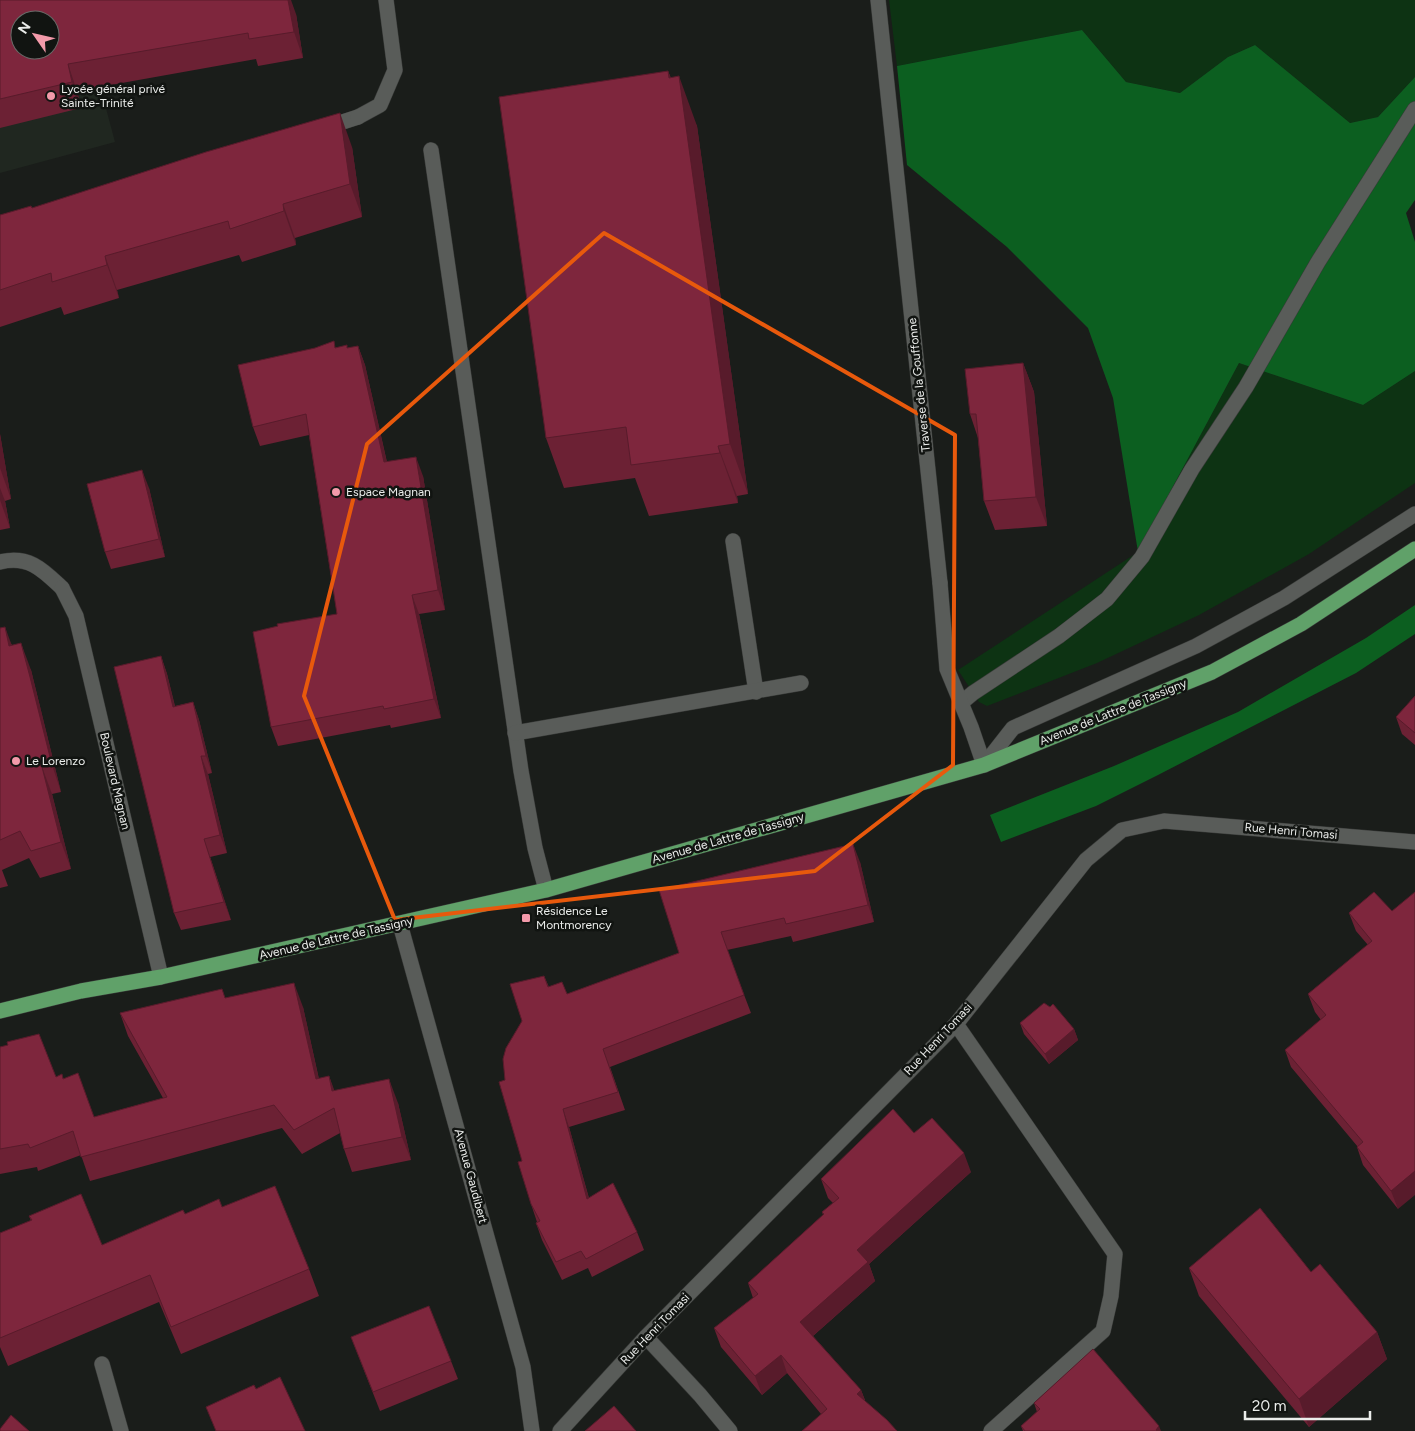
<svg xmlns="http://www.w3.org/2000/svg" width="1415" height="1431" font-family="Figtree,sans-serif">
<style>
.built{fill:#202720;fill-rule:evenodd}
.green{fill:#0d3313}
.forest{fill:#0c5f20}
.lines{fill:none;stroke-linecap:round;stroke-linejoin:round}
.lane-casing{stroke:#383a38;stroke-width:16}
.street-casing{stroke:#383a38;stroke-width:16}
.primary-casing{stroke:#383a38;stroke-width:16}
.lane{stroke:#595c59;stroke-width:15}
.street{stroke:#595c59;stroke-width:15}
.primary{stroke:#60a169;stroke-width:15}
.wall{fill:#6c2134}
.shaded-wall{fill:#581b2b}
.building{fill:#7e263d;stroke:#581b2b;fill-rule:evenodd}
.marked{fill:none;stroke:#e8590c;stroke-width:4;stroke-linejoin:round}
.poi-dot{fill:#f39aaa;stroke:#111411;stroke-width:2}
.labels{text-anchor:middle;stroke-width:5;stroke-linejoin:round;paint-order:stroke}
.poi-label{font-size:12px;fill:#ebedeb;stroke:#111411;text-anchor:start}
.street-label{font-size:12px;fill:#ebedeb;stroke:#111411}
</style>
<rect width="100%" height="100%" fill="#1a1d1a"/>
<path class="built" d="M0,0H77L115,142L0,173ZM20,20H50V50H20Z"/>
<g class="green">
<polygon points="889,0 1415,0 1415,77 1378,117 1350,123 1255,45 1228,57 1180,93 1126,82 1082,30 897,66"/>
<polygon points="1239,363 1363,405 1415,371 1415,483 1309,554 1199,615 1097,663 987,706 979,702 958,670 1138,552"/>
</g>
<g class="forest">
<polygon points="1082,30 1126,82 1180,93 1228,57 1255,45 1350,123 1378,117 1415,77 1415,200 1406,213 1415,242 1415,371 1363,405 1239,363 1138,552 1113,398 1088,328 1007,247 907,165 897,66"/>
<polygon points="1415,605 1415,634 1356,673 1158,775 1096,806 1001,842 990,815 1114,766 1238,712 1366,638"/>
</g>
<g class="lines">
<g class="lane-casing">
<g id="lane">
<polyline points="878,0 940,583"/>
<polyline points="324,128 358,117"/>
<polyline points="431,150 521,771 535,848 546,890"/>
<polyline points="733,541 756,692"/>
<path d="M0,562C29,555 43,570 62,588"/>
<polyline points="961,703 973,693 1059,636 1107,599 1142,557 1192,469 1246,387 1318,262 1415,109"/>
<polyline points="515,733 801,683"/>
<polyline points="984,765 1013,728 1196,646 1284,598 1415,514"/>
<polyline points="956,1024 1115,1254 1111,1296 1103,1331 991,1431"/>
<polyline points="102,1364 121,1431"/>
</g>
</g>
<g class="street-casing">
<g id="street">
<polyline points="358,117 380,105 395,70 386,0"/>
<polyline points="940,583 947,669 971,727 984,765"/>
<polyline points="62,588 76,616 161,977"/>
<polyline points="400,924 523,1367 532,1431"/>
<polyline points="646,1337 700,1395 730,1431"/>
<polyline points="560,1431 646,1337 956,1024 1086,860 1122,830 1164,821 1415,842"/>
</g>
</g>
<g class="primary-casing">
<polyline id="primary" points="0,1011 81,991 161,977 546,890 984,765 1212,672 1301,624 1415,549"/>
</g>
<use href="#lane" class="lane"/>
<use href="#street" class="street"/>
<use href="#primary" class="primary"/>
</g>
<g class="wall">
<polygon points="0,0 296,14 303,58 258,66 256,59 77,91 81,108 0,128"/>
<polygon points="668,71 671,78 697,126 748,494 737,496 738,503 649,516 635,478 564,488 546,438"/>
<polygon points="352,147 362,217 295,238 296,245 242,262 239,255 117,290 119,298 64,315 61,307 0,327 0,215 32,208"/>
<polygon points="358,346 365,365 387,462 423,476 445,610 419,614 441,718 391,728 390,725 278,746 271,727 337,614 309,435 260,446 253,427 336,347 348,348"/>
<polygon points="1023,363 1034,392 1047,526 995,530 984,501 978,438 970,414"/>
<polygon points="0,434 11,499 5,501 10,528 0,530"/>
<polygon points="149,488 165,557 111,569 105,552"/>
<polygon points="0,628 12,645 31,670 61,792 52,794 71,869 40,878 29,858 2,870 8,886 0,888"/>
<polygon points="161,656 167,674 175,706 193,702 199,720 212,773 208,774 227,853 210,857 231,920 181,930 174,913"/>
<polygon points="1415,696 1415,745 1402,734 1396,717"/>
<polygon points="860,862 874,922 793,942 791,936 727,950 751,1013 610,1067 625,1110 569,1127 589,1198 637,1232 644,1250 592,1277 588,1268 562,1280 542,1240 536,1223 537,1222 531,1204 505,1080 544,976 549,987 567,994 679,953"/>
<polygon points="1374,892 1398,1209 1363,1165 1357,1147 1358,1147 1291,1067 1285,1050 1321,1020 1315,1012 1308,994 1368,945 1356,931 1349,913"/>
<polygon points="225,998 303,1007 319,1079 329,1076 334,1091 398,1103 411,1160 352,1172 344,1149 340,1133 302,1154 282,1128 90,1181 81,1155 38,1171 37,1167 0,1174 0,1047 56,1077 64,1078 94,1117 163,1098 128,1036 120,1013"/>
<polygon points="1050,1007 1074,1029 1078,1040 1049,1064 1024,1034 1020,1023"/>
<polygon points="914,1133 971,1172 869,1264 875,1281 813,1336 861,1390 865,1400 821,1414 787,1373 762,1395 721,1347 714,1328 753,1298 748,1283 823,1215 822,1212 833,1203 828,1198 821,1179"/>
<polygon points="222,1207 309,1269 319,1296 181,1354 159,1302 8,1366 0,1347 0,1233 31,1221 29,1216 102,1245 185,1214"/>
<polygon points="1189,1268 1311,1272 1377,1332 1387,1359 1309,1427 1199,1296"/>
<polygon points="351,1337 451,1361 458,1379 380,1411"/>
<polygon points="1034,1403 1161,1431 1023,1431 1021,1426 1037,1412"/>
</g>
<g class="shaded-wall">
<polygon points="285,0 291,0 296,14 303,58 294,32"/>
<polygon points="68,64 77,91 81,108 72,82"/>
<polygon points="668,71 684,115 679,76 697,126 748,494 730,444"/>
<polygon points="340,113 352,147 362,217 350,184"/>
<polygon points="283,204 295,238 296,245 284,211"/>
<polygon points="105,256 117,290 119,298 107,265"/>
<polygon points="358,346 365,365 391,481 384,462"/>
<polygon points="1023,363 1034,392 1047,526 1036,497"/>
<polygon points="0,434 11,499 0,468"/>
<polygon points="718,446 737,496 738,503 720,453"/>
<polygon points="416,457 423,476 445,610 438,590"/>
<polygon points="142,470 149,488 165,557 159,539"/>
<polygon points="0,488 5,501 10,528 0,500"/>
<polygon points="412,595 419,614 441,718 434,699"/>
<polygon points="5,627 15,654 9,646"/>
<polygon points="21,643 31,670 61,792 52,765"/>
<polygon points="161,656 167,674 179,724 173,707"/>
<polygon points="193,702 199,720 212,773 206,756"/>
<polygon points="201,756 208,774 227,853 220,835"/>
<polygon points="42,767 52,794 71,869 61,842"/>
<polygon points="204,839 231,920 224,902"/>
<polygon points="853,844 860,862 874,922 868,905"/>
<polygon points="294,983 303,1007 324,1103 316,1079"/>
<polygon points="1074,1029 1078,1040 1049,1064 1045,1054"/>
<polygon points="329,1076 338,1100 332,1091"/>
<polygon points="389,1079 398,1103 411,1160 402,1137"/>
<polygon points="563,1109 569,1127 594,1217 587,1199"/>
<polygon points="964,1153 971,1172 869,1264 875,1281 807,1341 800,1322 857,1250"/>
<polygon points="1415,1171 1415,1195 1398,1209 1391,1191"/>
<polygon points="1377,1332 1387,1359 1309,1427 1299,1399"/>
<polygon points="781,1355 787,1373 762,1395 755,1376"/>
<polygon points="861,1390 868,1409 857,1394"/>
<polygon points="1159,1426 1161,1431 1156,1431 1156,1430"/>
</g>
<g class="building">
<path d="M0,0H288L294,32L249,39L248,33L68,64L72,82L0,99ZM20,20H50V50H20Z"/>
<polygon points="668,71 669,78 679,76 730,444 718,446 720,453 631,465 626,427 546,438 499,97"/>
<polygon points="340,113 350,184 283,204 284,211 230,229 228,221 105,256 107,265 52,282 51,273 0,290 0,215 31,206 32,208 206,152"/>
<polygon points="334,341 335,348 347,345 347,348 358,346 384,462 416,457 438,590 412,595 434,699 384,709 383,706 271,727 253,632 278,626 277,624 337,614 306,414 253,427 238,365 315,348"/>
<polygon points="1023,363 1036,497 984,501 976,414 970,414 965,369"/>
<polygon points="142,470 159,539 105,552 87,484"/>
<polygon points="5,627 9,646 21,643 30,677 52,765 42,767 61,842 31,851 20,831 0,840 0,628"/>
<polygon points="161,656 173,707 193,702 206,756 201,756 220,835 204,839 224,902 174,913 114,667"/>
<polygon points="1415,696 1415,733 1396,717"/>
<polygon points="853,844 868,905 786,924 784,918 721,932 744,995 603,1049 618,1092 563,1109 587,1199 613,1183 637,1232 586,1259 581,1251 556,1262 536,1223 540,1221 531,1204 518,1162 522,1161 499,1082 505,1080 503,1059 506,1048 522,1021 510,984 544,976 548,987 562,982 567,994 679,953 659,890"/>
<polygon points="1374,892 1392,911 1415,892 1415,1171 1391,1191 1357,1147 1363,1142 1285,1050 1326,1015 1308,994 1372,941 1349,913"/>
<polygon points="294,983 316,1079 329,1076 332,1091 389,1079 402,1137 344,1149 334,1108 294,1130 274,1105 81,1157 73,1131 30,1148 28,1144 0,1149 0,1047 8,1045 7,1042 39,1034 56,1077 62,1074 63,1079 78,1073 94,1117 167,1097 120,1013 222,989 225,998"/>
<polygon points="1044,1003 1050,1007 1053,1004 1074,1029 1045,1054 1020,1023"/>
<polygon points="893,1109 914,1133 932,1118 964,1153 857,1250 868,1262 800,1322 861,1390 857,1394 887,1420 897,1431 802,1431 827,1409 781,1355 755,1376 714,1328 758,1294 748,1283 824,1214 822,1212 839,1198 821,1179"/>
<polygon points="275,1186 309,1269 171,1327 150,1275 0,1338 0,1233 32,1220 29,1216 81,1194 102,1245 183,1210 185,1214 219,1199 222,1207"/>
<polygon points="1260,1208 1311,1272 1320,1264 1377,1332 1299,1399 1189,1268"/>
<polygon points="429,1306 451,1361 373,1392 351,1337"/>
<polygon points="1093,1349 1159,1426 1156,1430 1157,1431 1025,1431 1021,1426 1040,1409 1034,1403"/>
<polygon points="280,1377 305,1431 216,1431 206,1407 254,1385 256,1389"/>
<polygon points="614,1406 636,1431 585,1431"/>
<polygon points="11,1415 29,1431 0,1431 0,1429"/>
</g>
<path class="marked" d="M604,233L955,435L953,765L815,871L395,920L304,696L367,444Z"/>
<g class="poi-dot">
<circle cx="51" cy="96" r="5"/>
<circle cx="336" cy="492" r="5"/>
<circle cx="16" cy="761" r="5"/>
<rect x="521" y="913" width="10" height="10" rx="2.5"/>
</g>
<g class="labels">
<g class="poi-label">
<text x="61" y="93">Lycée général privé<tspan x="61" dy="14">Sainte-Trinité</tspan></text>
<text x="346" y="496">Espace Magnan</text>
<text x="26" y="765">Le Lorenzo</text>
<text x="536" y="915">Résidence Le<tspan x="536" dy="14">Montmorency</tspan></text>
</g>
<g class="street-label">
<text transform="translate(919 385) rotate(-96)" y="4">Traverse de la Gouffonne</text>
<text transform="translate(1113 712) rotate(-22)" y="4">Avenue de Lattre de Tassigny</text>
<text transform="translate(115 781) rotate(77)" y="4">Boulevard Magnan</text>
<text transform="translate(1291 831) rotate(5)" y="4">Rue Henri Tomasi</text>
<text transform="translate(728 838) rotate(-16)" y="4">Avenue de Lattre de Tassigny</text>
<text transform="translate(336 938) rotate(-13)" y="4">Avenue de Lattre de Tassigny</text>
<text transform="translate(938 1039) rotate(-47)" y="4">Rue Henri Tomasi</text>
<text transform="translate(471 1176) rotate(75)" y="4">Avenue Gaudibert</text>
<text transform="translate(655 1329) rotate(-46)" y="4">Rue Henri Tomasi</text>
</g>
</g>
<g transform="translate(35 35) rotate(304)"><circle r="24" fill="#111411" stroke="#686b68"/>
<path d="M0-4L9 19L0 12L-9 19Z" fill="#f39aaa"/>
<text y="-8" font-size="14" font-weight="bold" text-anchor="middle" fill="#ebedeb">N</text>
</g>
<path d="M1245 1411v8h125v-8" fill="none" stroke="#ebedeb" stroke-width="2.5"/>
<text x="1252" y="1411" font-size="15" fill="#ebedeb" stroke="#111411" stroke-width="4" paint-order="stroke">20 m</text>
</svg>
